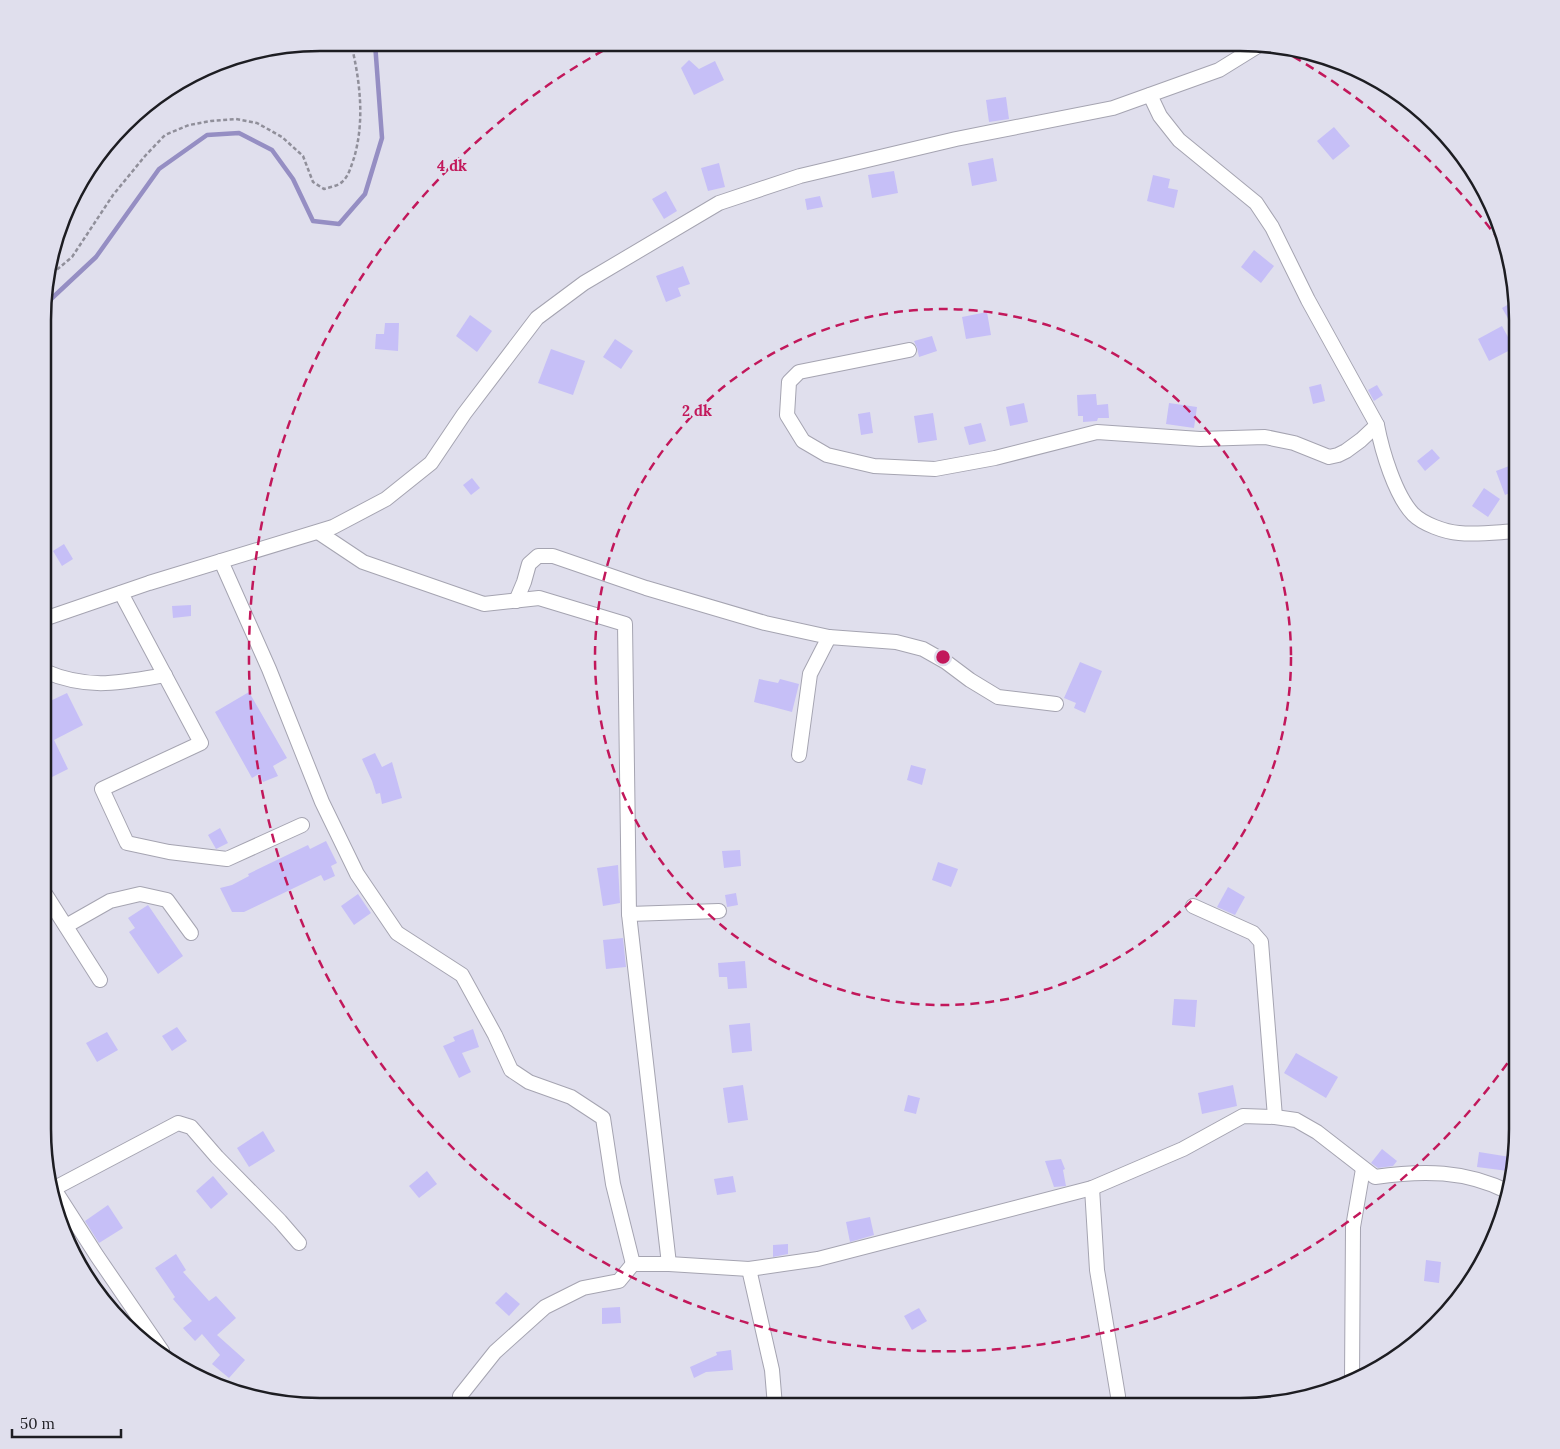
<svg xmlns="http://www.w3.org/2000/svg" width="1560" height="1449" font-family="Lora,serif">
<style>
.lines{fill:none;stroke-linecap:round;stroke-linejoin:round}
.stream{stroke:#958ec3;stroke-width:4.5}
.building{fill:#c6bff7}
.minor-casing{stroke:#a5a4b1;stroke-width:16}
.path{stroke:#908f9a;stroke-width:2.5;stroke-dasharray:4 2.5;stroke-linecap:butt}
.minor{stroke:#fff;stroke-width:14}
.ring{fill:none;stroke:#c2185b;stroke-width:2.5;stroke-dasharray:9 6}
.rim{fill:none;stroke:#1d1d22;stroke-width:2.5}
.centre{fill:#c2185b;stroke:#e0dfed;stroke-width:2.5}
.ring-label{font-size:15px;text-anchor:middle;font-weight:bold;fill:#c2185b;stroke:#e0dfed;stroke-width:4;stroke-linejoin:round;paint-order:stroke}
</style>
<rect width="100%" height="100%" fill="#e0dfed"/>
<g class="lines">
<polyline class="stream" points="45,300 50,300 96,257 159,169 207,135 239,133 272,150 293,179 313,221 339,224 365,194 382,138 375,43"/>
</g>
<g class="building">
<polygon points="689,60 699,69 715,61 724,80 694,95 681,68"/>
<polygon points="1006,97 1009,119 989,122 986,100"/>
<polygon points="1334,127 1350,146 1333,160 1317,141"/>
<polygon points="993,158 997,181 972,186 968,163"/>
<polygon points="719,163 725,187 708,191 701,168"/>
<polygon points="894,171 898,193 872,198 868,175"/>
<polygon points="1153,175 1170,179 1168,188 1178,190 1174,208 1147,201"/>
<polygon points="666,191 677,211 664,219 652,199"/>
<polygon points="820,196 823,207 807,210 805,199"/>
<polygon points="1254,250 1274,266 1261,283 1241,267"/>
<polygon points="683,266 690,284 678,288 681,296 666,302 656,276"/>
<polygon points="1516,300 1517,302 1517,334 1502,308"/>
<polygon points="987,312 991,335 966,339 962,317"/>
<polygon points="470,315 492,331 477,352 456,336"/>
<polygon points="385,323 399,323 398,351 375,349 376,334 384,334"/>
<polygon points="1502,326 1514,348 1489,361 1478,339"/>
<polygon points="932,336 937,351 919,357 917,348 914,341"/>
<polygon points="615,339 633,351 621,369 603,357"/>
<polygon points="551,349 585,361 573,395 538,383"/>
<polygon points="1321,384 1325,401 1313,404 1309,387"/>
<polygon points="1377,385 1383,395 1374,401 1368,390"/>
<polygon points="1096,394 1097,405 1108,404 1109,418 1098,418 1097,421 1083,422 1083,416 1078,416 1077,395"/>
<polygon points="1024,403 1028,422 1010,426 1006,407"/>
<polygon points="1169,403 1197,407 1194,428 1166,424"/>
<polygon points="870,412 873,433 861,435 858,414"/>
<polygon points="933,413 937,440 918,443 914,416"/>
<polygon points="981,423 986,441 969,445 964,427"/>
<polygon points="1432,449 1440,458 1425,471 1417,461"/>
<polygon points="1517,463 1517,490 1505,495 1496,471"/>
<polygon points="472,478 480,488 471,495 463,485"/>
<polygon points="1484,488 1500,499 1488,517 1472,506"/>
<polygon points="64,544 73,559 62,566 53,551"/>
<polygon points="191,605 191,616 173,618 172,606"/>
<polygon points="1080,662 1102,671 1085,713 1074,708 1076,703 1064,698"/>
<polygon points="759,679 778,683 780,679 799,684 792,712 754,702"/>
<polygon points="249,692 287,758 273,766 278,776 263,782 259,774 252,778 215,712"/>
<polygon points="67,693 83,725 54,740 68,769 44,781 44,704"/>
<polygon points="375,753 382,767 392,762 402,798 382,804 380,793 376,794 372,781 362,759"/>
<polygon points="911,765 926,769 922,785 907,780"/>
<polygon points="220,828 228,843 216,849 208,835"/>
<polygon points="326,841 337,863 331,866 335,876 324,881 321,875 244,912 232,912 220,888 232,885 249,876 248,874 308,845 310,849"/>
<polygon points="740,850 741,866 724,868 722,851"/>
<polygon points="938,862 958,869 951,887 932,880"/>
<polygon points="618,865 620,903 603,906 597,868"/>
<polygon points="1228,887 1245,897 1235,915 1217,907"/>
<polygon points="736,893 738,905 727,907 725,895"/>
<polygon points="358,894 371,913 354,925 341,906"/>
<polygon points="148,905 183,956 158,974 129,932 135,928 128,918"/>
<polygon points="623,938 626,967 606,969 603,940"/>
<polygon points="745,961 747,988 728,989 727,977 719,977 718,963"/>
<polygon points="1174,999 1197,1000 1195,1027 1172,1025"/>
<polygon points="750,1023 752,1051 732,1053 729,1025"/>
<polygon points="177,1027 187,1041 172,1051 162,1036"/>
<polygon points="473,1029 479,1047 462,1053 471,1072 459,1078 443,1046 455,1041 453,1037"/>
<polygon points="107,1032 118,1050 97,1062 86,1043"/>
<polygon points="1296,1053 1338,1077 1326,1098 1284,1073"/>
<polygon points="743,1085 748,1120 728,1123 723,1088"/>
<polygon points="1233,1085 1237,1106 1202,1114 1198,1093"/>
<polygon points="908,1095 920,1098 916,1114 904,1111"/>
<polygon points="263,1131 275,1151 249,1167 237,1148"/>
<polygon points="1382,1149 1397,1161 1393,1166 1378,1168 1371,1163"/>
<polygon points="1479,1152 1510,1157 1508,1171 1477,1167"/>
<polygon points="1061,1159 1065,1169 1063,1170 1066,1186 1054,1187 1045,1161"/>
<polygon points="427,1171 437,1184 419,1198 409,1186"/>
<polygon points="213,1176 228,1194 211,1209 196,1191"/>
<polygon points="733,1176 736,1192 717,1195 714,1179"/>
<polygon points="108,1205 123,1228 99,1243 85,1221"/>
<polygon points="870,1217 874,1235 850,1242 846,1222"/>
<polygon points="788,1244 788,1254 773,1257 773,1245"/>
<polygon points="176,1254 186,1270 183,1272 209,1301 216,1296 236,1318 217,1335 245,1360 229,1378 212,1364 220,1355 202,1334 195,1341 183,1328 192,1321 173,1299 175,1297 155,1268"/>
<polygon points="1426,1260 1441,1262 1439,1283 1424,1281"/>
<polygon points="506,1292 520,1304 509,1316 495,1303"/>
<polygon points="620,1307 621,1323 602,1324 602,1308"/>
<polygon points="919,1308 927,1321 912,1330 904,1316"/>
<polygon points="731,1350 733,1370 706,1372 694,1378 690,1367 717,1355 716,1352"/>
</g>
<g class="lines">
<g class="minor-casing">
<g id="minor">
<path d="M1150,95L1160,116L1179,140L1256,203L1272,227L1308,300L1377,425C1382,451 1395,495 1413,514C1423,524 1445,532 1459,533C1478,535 1498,532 1517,531"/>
<polyline points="909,350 799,372 789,382 787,415 803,441 827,455 874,466 935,469 995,458 1097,432 1200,439 1265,437 1294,443 1329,457 1338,455 1346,451 1361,440 1377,425"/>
<polyline points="318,532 363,562 484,604 539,598 625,624 629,914 669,1264"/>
<polyline points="221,561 269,669 322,802 357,874 397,933 462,975 495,1035 511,1070 529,1082 571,1097 603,1118 613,1184 633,1264"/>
<polyline points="121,593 201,743 102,789 127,843 169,852 227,859 302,825"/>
<polyline points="516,601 524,582 529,564 538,556 553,556 646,588 765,623 829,637 896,642 923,649 946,662 970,680 998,697 1056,704"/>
<polyline points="44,619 149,583 333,527 386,499 431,463 464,414 537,318 584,283 719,203 800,176 956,139 1113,108 1219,70 1261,44"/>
<path d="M44,671C88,690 119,683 165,675"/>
<polyline points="799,755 810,674 829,637"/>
<polyline points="44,892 100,980"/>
<polyline points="1193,906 1253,933 1261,942 1275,1117"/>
<polyline points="629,914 719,911"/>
<polyline points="66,926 110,901 140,894 167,900 191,933"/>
<polyline points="1092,1188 1097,1270 1118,1396 1117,1406"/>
<polyline points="53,1189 178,1123 191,1127 217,1157 280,1221 299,1243"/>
<polyline points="54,1189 97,1256 162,1351"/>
<polyline points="749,1269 772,1370 775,1406"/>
<polyline points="1352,1381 1353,1227 1363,1169"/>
<path d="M459,1406L460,1396L495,1352L545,1307L583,1288L619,1281L633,1264H669L749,1269L818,1259L1092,1188L1183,1149L1243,1116L1275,1117L1296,1120L1317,1132L1375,1177C1423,1170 1465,1170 1509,1192"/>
</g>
</g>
<path class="path" d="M47,278L72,257L113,195L145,156L165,135L189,125L211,121L236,119L257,123L282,137L303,156L313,182L324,189C330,187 338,186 342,182C349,176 351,166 354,158C365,120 360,81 351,43"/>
<use href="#minor" class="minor"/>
</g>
<g class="ring">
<circle cx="943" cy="657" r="348"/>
<path d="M1516 1051A695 695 0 1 1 617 43M1280 49A695 695 0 0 1 1502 244"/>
</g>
<path d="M0 0H1560V1449H0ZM320 51H1240A269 269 0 0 1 1509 320V1129A269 269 0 0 1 1240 1398H320A269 269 0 0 1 51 1129V320A269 269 0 0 1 320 51Z" fill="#e0dfed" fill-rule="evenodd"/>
<path class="rim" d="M320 51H1240A269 269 0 0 1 1509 320V1129A269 269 0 0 1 1240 1398H320A269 269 0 0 1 51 1129V320A269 269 0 0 1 320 51Z"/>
<circle cx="943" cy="657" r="8" class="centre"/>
<g class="ring-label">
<text x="452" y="171">4 dk</text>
<text x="697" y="416">2 dk</text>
</g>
<path d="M12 1429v8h109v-8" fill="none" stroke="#1d1d22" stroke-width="2.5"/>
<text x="20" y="1429" font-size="15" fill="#1d1d22" stroke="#e0dfed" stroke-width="4" paint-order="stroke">50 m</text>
</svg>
